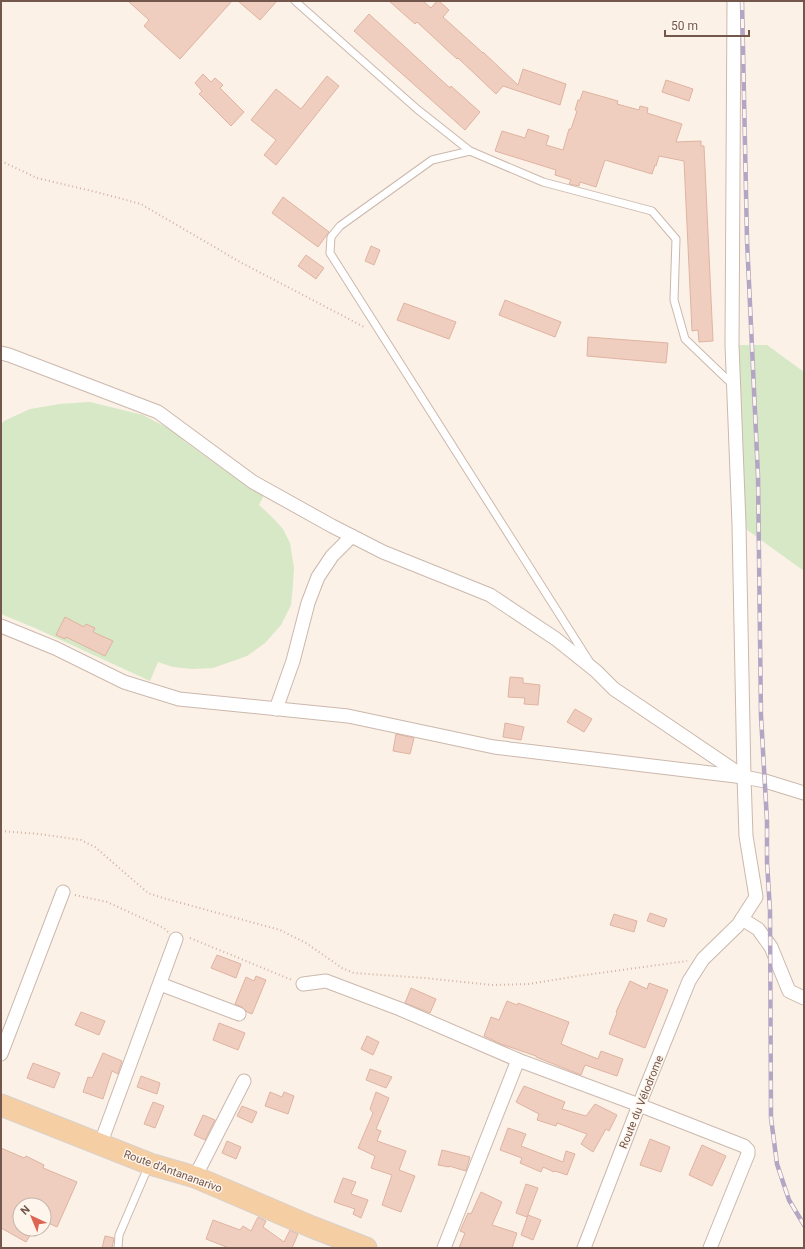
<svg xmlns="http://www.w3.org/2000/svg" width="805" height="1249" font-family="Roboto,sans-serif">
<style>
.green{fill:#d6e8c5}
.building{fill:#efcebf;stroke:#e0b3a1}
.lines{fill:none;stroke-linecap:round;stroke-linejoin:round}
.lane-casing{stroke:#ccb8ad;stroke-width:9}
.street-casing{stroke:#ccb8ad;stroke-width:15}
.primary-casing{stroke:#d8d0cd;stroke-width:23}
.path{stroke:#d3b1a3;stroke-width:2;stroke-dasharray:1 3;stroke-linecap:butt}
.lane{stroke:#fff;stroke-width:7}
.street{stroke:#fff;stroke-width:13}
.primary{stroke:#f5cfa3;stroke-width:21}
.rail-casing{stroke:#b3a5c4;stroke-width:4.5}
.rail{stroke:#fef5ec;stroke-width:3;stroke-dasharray:9;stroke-linecap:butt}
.labels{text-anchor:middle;stroke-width:3;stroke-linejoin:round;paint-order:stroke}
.street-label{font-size:11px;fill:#73574c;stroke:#fef5ec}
</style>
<rect width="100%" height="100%" fill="#fbf1e6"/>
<g class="green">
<polygon points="732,345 767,345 804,372 804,571 739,524"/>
<polygon points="90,402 143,415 185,437 184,441 234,477 264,495 259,505 272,517 283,529 290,543 294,568 293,584 291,605 281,625 265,643 247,656 213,668 193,669 173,667 158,662 150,681 35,628 1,614 1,424 4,421 30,409 60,404"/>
</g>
<g class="building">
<polygon points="128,1 232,1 180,59 144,26 149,20"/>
<polygon points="238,1 277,1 260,20"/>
<polygon points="389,1 423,1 431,8 437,1 439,1 449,10 443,17 483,53 483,52 518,85 523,69 566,84 560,105 503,86 496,94 458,58 457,59 417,22 415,24"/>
<polygon points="369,14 450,88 451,86 480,112 465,130 354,31"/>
<polygon points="203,74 211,82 215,78 223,85 220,88 244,112 231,126 199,94 202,91 195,83"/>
<polygon points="327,76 339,86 276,165 264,155 276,140 251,120 276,89 301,109"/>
<polygon points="666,80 693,89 689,101 662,92"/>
<polygon points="583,91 618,101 617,104 639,110 640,106 648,108 647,113 682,124 676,142 701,141 701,146 704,146 713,341 699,342 698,330 692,331 684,161 659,156 656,166 655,165 652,174 605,160 596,187 580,182 579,186 569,184 571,180 555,175 556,170 495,151 502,131 525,138 528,129 549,136 546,145 563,150 569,129 571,129 577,111 575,110 578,100 580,100"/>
<polygon points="283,197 329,232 318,247 272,213"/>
<polygon points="371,246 380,250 374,265 365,261"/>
<polygon points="306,255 324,268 316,279 298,266"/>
<polygon points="505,300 561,322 555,337 499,315"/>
<polygon points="404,303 456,322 449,339 397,320"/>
<polygon points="588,337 668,343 666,363 587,356"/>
<polygon points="65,617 84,627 86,624 95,628 93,632 113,641 105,656 66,637 65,639 56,635"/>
<polygon points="510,677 523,678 523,683 540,685 538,705 524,704 525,698 508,697"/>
<polygon points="575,709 592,719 584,732 567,722"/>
<polygon points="505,723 524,727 521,740 503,737"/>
<polygon points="396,734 414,738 410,754 393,751"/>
<polygon points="650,913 667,919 664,927 647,921"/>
<polygon points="614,914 637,921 634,932 610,925"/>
<polygon points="217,955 241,964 236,978 211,968"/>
<polygon points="256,976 266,980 252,1014 247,1012 242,1007 235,1004 246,977 254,981"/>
<polygon points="630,981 647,989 649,983 668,990 645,1048 609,1034 617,1013 616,1012"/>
<polygon points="411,988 436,999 430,1013 405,1003"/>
<polygon points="507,1001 517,1005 518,1003 569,1022 561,1044 598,1059 601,1051 623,1059 617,1076 585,1065 581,1075 536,1057 536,1056 501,1044 484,1036 491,1017 499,1020"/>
<polygon points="81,1012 105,1021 99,1035 75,1025"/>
<polygon points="219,1023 245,1033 238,1050 213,1040"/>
<polygon points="367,1036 379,1042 373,1055 361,1049"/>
<polygon points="103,1053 122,1061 118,1074 112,1071 103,1099 83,1092 88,1077 92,1078"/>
<polygon points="33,1063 60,1073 54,1088 27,1078"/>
<polygon points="370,1069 392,1077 386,1088 366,1080"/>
<polygon points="141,1076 160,1083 157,1094 137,1087"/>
<polygon points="524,1086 565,1102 562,1109 586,1116 595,1104 617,1115 609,1131 606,1129 593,1152 581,1144 587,1134 557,1123 556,1126 537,1120 539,1114 516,1102"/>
<polygon points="270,1092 282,1097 284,1092 294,1096 288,1114 265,1106"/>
<polygon points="376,1092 389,1098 376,1129 381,1131 377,1141 406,1151 399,1170 415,1176 401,1212 382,1205 392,1175 371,1168 375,1156 358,1148 373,1113 370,1109"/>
<polygon points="153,1102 164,1106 155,1128 144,1124"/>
<polygon points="242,1106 257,1112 252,1123 237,1116"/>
<polygon points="203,1115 215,1120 205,1140 194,1135"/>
<polygon points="508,1128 526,1134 521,1146 563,1162 566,1151 575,1154 567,1175 555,1171 554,1172 543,1167 541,1172 520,1163 522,1158 500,1150"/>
<polygon points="650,1139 670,1147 661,1172 640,1165"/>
<polygon points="227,1141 241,1147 236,1159 222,1153"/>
<polygon points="702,1145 726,1156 712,1186 689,1175"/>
<polygon points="1,1148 24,1158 26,1156 44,1165 43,1168 77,1182 57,1227 44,1221 44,1205 20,1205 20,1229 34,1229 26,1242 1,1228"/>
<polygon points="442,1150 470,1157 466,1171 449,1166 449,1167 438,1165"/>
<polygon points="343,1178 356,1182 351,1194 368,1200 361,1218 353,1214 355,1209 334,1202"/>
<polygon points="526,1184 538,1188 527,1217 516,1213"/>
<polygon points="481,1192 502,1202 492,1225 517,1233 512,1248 459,1248 465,1233 460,1231 468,1213 471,1214"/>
<polygon points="528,1215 541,1220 533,1240 521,1235"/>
<polygon points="258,1217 266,1221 263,1227 284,1242 290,1230 298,1234 292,1248 229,1248 206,1239 213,1220 240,1230 243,1226 251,1231"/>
<polygon points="105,1236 114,1238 112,1248 102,1248"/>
</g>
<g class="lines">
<g class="lane-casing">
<g id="lane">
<polyline points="295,1 417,109 470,151 543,182 652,211 676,239 674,300 685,339 733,385"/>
<polyline points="470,151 432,160 340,226 331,237 330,253 589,661"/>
<polyline points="118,1248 119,1235 149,1165"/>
</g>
</g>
<g class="street-casing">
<g id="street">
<polyline points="1,353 9,355 158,412 253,482 332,526 383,552 490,595 556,639 596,671 614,689 744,777"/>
<polyline points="1,626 55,648 124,682 179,699 348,716 494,747 744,777 765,781 804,793"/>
<polyline points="276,709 293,661 308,603 318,577 332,556 352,536"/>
<polyline points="742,919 758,929 771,947 789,991 804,998"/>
<polyline points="160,984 239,1014"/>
<polyline points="303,984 326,981 400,1009 518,1060 639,1105 744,1146 748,1150 748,1154 710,1248"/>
<polyline points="1,1054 63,892"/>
<polyline points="100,1145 176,939"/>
<polyline points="195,1177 244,1081"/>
<polyline points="444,1248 518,1060"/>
<polyline points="584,1248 639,1105 689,981 703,959 738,925 756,897 746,836 744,777 739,524 732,345 734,1"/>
</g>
</g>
<g class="primary-casing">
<polyline id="primary" points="1,1105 150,1164 195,1177 312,1227 366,1248"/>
</g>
<g class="path">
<polyline points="1,161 37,178 96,192 141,204 240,262 366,328"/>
<polyline points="1,831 39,834 81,840 95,847 148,893 163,898 280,930 306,943 342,968 354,973 425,978 492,985 529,984 578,976 687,961"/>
<polyline points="75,895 107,902 164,928 168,932"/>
<polyline points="190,938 292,980"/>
</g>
<use href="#lane" class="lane"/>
<use href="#street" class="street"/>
<use href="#primary" class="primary"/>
<g class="rail-casing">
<polyline id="rail" points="742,1 747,240 758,476 761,716 767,821 767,862 770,911 771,1118 777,1164 789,1200 804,1225"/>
</g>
<use href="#rail" class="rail"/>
</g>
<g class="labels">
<g class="street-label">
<text transform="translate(641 1102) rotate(-68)" y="4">Route du Vélodrome</text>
<text transform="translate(173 1171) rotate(20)" y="4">Route d'Antananarivo</text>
</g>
</g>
<rect width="805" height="1249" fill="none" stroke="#73574c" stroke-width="4"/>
<g transform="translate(32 1217) rotate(316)"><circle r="19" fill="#fef5ec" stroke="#c6b6ac"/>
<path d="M0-3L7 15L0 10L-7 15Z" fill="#dd6653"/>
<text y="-6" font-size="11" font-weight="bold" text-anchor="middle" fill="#73574c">N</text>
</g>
<path d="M665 30v6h84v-6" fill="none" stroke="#73574c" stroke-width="2"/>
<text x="671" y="30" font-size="12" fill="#73574c" stroke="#fef5ec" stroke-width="3" paint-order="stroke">50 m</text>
</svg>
